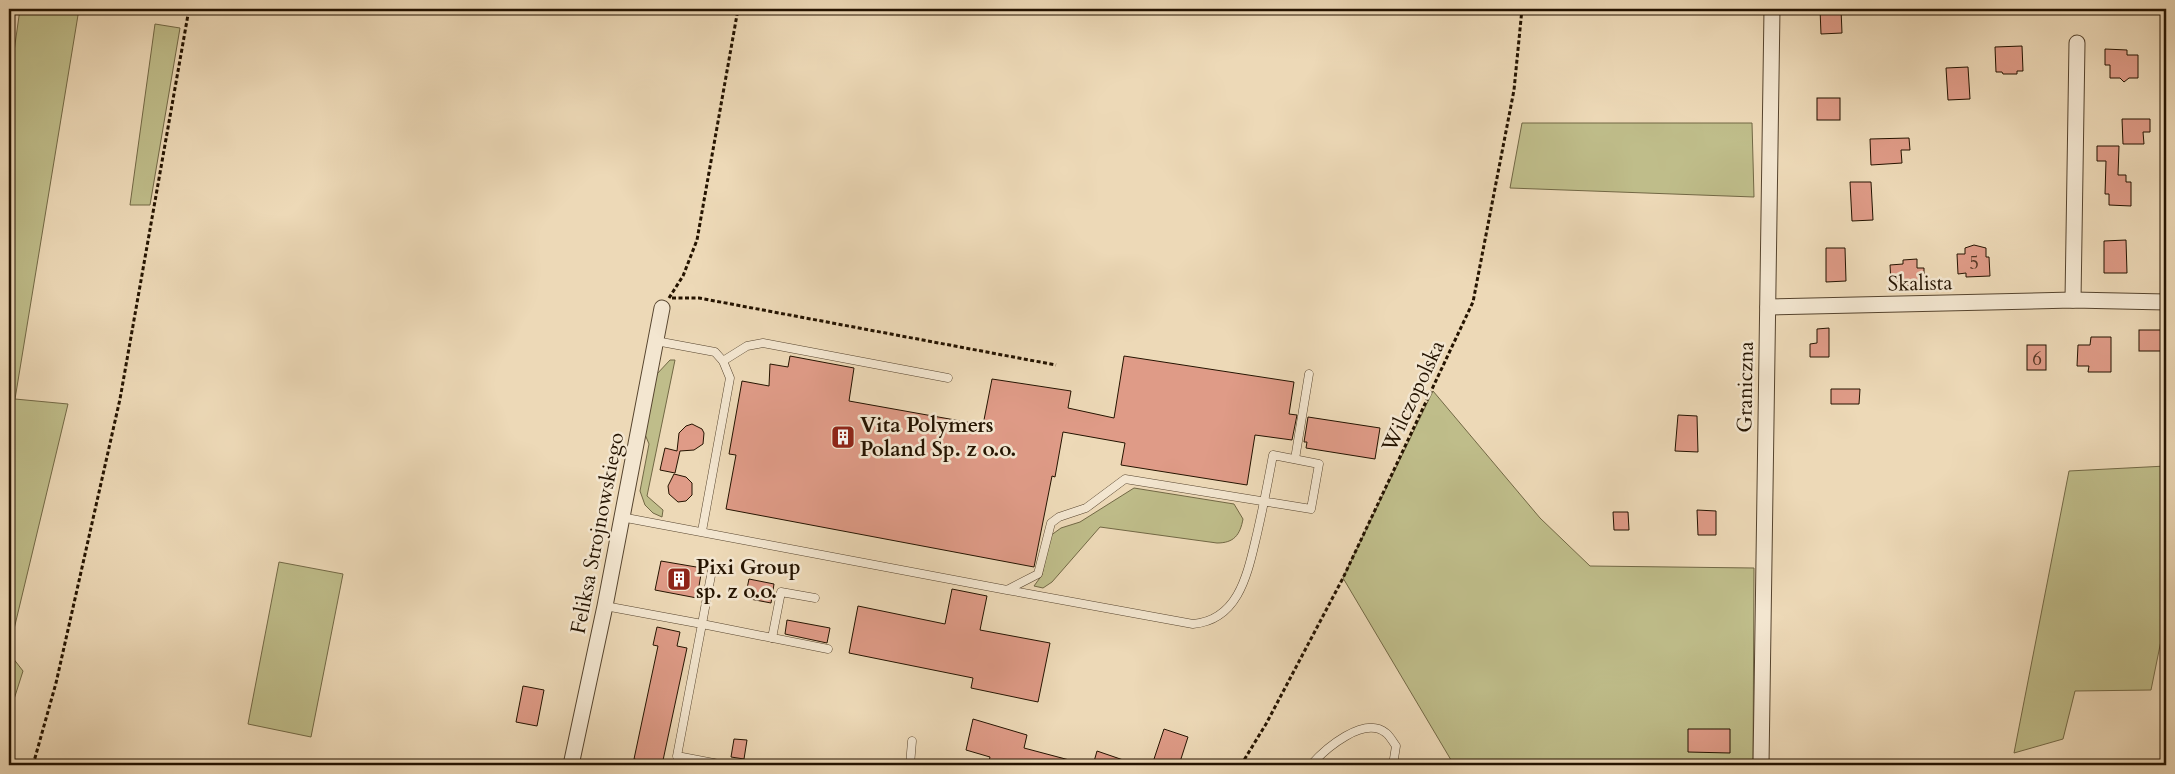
<svg xmlns="http://www.w3.org/2000/svg" width="2175" height="774" font-family="Cardo,serif">
<style>
.green{fill:#bfbd8a;stroke:#726845}
.building{fill:#df9b87;stroke:#241300}
.lines{fill:none;stroke-linecap:round;stroke-linejoin:round}
.service-casing{stroke:#56442e;stroke-width:9}
.minor-casing{stroke:#56442e;stroke-width:17}
.path{stroke:#241300;stroke-width:3;stroke-dasharray:4 2.5;stroke-linecap:butt}
.service{stroke:#f3e6d0;stroke-width:8}
.minor{stroke:#f3e6d0;stroke-width:15}
.labels{text-anchor:middle;stroke-width:5;stroke-linejoin:round;paint-order:stroke}
.number-label{font-size:19px;fill:#533522}
.street-label{font-size:21px;fill:#241300;stroke:#f3e6d0}
.poi-label{font-size:21px;font-weight:bold;fill:#241300;stroke:#f3e6d0;text-anchor:start}
</style>
<rect width="100%" height="100%" fill="#edd9b7"/>
<filter id="stains"><feTurbulence type="fractalNoise" baseFrequency=".004" numOctaves="4"/><feColorMatrix values="0 0 0 0 .2 0 0 0 0 .09 0 0 0 0 .02 0 0 0 .5 -.17"/></filter>
<radialGradient id="worn" r=".72"><stop offset=".6" stop-color="#630" stop-opacity="0"/><stop offset="1" stop-color="#630" stop-opacity=".3"/></radialGradient>
<g class="green">
<polygon points="20,9 79,9 15,399 68,404 9,650 9,87"/>
<polygon points="155,24 180,28 150,205 130,205"/>
<polygon points="1522,123 1752,123 1754,197 1510,188"/>
<polygon points="670,360 675,360 647,496 663,510 662,517 653,513 645,505 640,491 649,444 644,432 656,375"/>
<polygon points="1433,391 1540,518 1590,566 1754,568 1753,765 1454,765 1343,578"/>
<polygon points="2166,466 2166,616 2151,690 2075,691 2063,739 2014,753 2069,471"/>
<path d="M1134,488L1234,504L1243,519C1240,535 1234,543 1217,543L1100,527L1052,582L1043,588L1034,586L1042,575L1050,536L1061,528L1080,522Z"/>
<polygon points="279,562 343,574 311,737 248,724"/>
<polygon points="9,653 23,671 9,715"/>
</g>
<g class="building">
<polygon points="1820,9 1841,9 1842,33 1821,34"/>
<polygon points="2022,46 2023,71 2017,71 2017,74 2003,74 2002,72 1996,72 1995,47"/>
<polygon points="2105,49 2127,50 2127,55 2138,55 2138,78 2129,78 2124,82 2120,78 2110,78 2110,65 2105,65"/>
<polygon points="1968,67 1970,99 1948,100 1946,68"/>
<rect x="1817" y="98" width="23" height="22"/>
<polygon points="2122,119 2150,119 2150,132 2143,132 2144,144 2123,144"/>
<polygon points="1909,138 1910,150 1901,150 1902,163 1871,165 1870,139"/>
<polygon points="2097,146 2119,146 2118,175 2126,175 2126,182 2131,182 2131,206 2109,205 2109,194 2105,194 2106,161 2097,161"/>
<polygon points="1850,182 1871,182 1873,220 1852,221"/>
<polygon points="2126,240 2127,273 2104,273 2104,241"/>
<polygon points="1974,245 1986,248 1986,257 1989,257 1990,276 1966,277 1966,273 1958,274 1957,254 1965,254 1965,248"/>
<polygon points="1826,248 1845,248 1846,281 1826,282"/>
<polygon points="1917,259 1917,268 1924,268 1924,285 1904,286 1903,282 1891,282 1890,265 1903,264 1903,260"/>
<polygon points="1829,328 1829,357 1810,357 1810,344 1817,343 1817,329"/>
<rect x="2139" y="330" width="27" height="21"/>
<polygon points="2091,337 2111,337 2111,372 2088,372 2089,366 2077,366 2078,345 2090,345"/>
<rect x="2027" y="345" width="19" height="25"/>
<polygon points="790,356 854,368 849,401 983,425 992,379 1071,391 1068,408 1114,418 1124,356 1294,382 1289,414 1297,415 1292,440 1255,435 1247,485 1121,465 1125,443 1063,432 1055,477 1052,476 1034,567 726,509 736,455 729,454 742,381 769,386 770,364 788,367"/>
<polygon points="1831,389 1860,389 1859,404 1831,404"/>
<polygon points="1678,415 1697,416 1698,452 1675,451"/>
<polygon points="1308,417 1380,428 1375,459 1306,448 1307,442 1304,442"/>
<polygon points="692,424 702,429 704,433 703,444 694,450 680,451 675,473 660,470 665,448 677,451 679,433 686,426"/>
<polygon points="674,474 686,477 692,483 692,495 686,501 678,502 669,494 668,486"/>
<polygon points="1697,510 1716,511 1716,535 1698,535"/>
<polygon points="1613,512 1628,512 1629,530 1614,530"/>
<polygon points="661,561 702,568 697,598 655,590"/>
<polygon points="749,579 774,584 771,603 745,598"/>
<polygon points="952,589 987,596 980,630 1050,643 1038,702 971,688 973,678 849,653 858,606 945,624"/>
<polygon points="787,620 830,628 827,643 785,634"/>
<polygon points="657,627 680,632 677,646 687,648 662,765 634,759 658,646 653,645"/>
<polygon points="523,686 544,690 537,726 516,722"/>
<polygon points="973,719 1027,735 1024,748 1073,761 1073,765 988,765 990,757 966,750"/>
<polygon points="1164,729 1188,737 1179,765 1152,765"/>
<polygon points="1688,729 1730,729 1730,753 1688,752"/>
<polygon points="734,739 747,740 744,759 731,757"/>
<polygon points="1097,751 1132,763 1131,765 1093,765"/>
</g>
<g class="lines">
<g class="service-casing">
<g id="service">
<polyline points="656,341 715,352 723,361"/>
<polyline points="1295,459 1309,374"/>
<path d="M621,517L1007,590L1038,574L1051,523L1059,517L1086,508L1125,479L1311,509L1319,464L1273,455C1268,482 1263,508 1257,534C1248,571 1240,620 1193,624L1007,590"/>
<polyline points="702,531 730,378 723,361 747,346 763,343 948,378"/>
<polyline points="712,570 702,624 828,649"/>
<polyline points="605,606 702,624 677,756 724,765"/>
<polyline points="772,638 781,592 815,598"/>
<polyline points="910,765 912,741"/>
<path d="M1311,765C1325,749 1364,715 1386,733C1390,736 1393,742 1396,746L1393,765"/>
</g>
</g>
<g class="minor-casing">
<g id="minor">
<polyline points="2073,300 2077,43"/>
<polyline points="1768,307 2073,300 2166,302"/>
<polyline points="571,765 605,606 662,308"/>
<polyline points="1761,765 1772,9"/>
</g>
</g>
<g class="path">
<polyline points="669,298 683,276 697,240 738,9"/>
<polyline points="672,298 699,298 1056,365"/>
<polyline points="33,765 56,683 120,399 189,9"/>
<polyline points="1241,765 1266,724 1343,578 1473,302 1514,90 1522,9"/>
</g>
<use href="#service" class="service"/>
<use href="#minor" class="minor"/>
</g>
<defs>
<g id="building-square" transform="scale(1.25)"><rect x="-9" y="-9" width="18" height="18" rx="4" fill="#8f2418" stroke="#f3e6d0"/><path d="M-4-6H4V6H1V3H-1V6H-4ZM-2.5-4.3h1.7v1.8h-1.7ZM.8-4.3h1.7v1.8H.8ZM-2.5-1h1.7V.8h-1.7ZM.8-1h1.7V.8H.8Z" fill="#fff"/></g>
</defs>
<g fill-rule="evenodd">
<use href="#building-square" x="843" y="437"/>
<use href="#building-square" x="679" y="579"/>
</g>
<g class="labels">
<g class="number-label">
<text x="1974" y="269">5</text>
<text x="2037" y="365">6</text>
</g>
<g class="street-label">
<text transform="translate(1920 283) rotate(-1)" y="7">Skalista</text>
<text transform="translate(1745 387) rotate(-89)" y="7">Graniczna</text>
<text transform="translate(1413 396) rotate(-65)" y="7">Wilczopolska</text>
<text transform="translate(597 533) rotate(-79)" y="7">Feliksa Strojnowskiego</text>
</g>
<g class="poi-label">
<text x="860" y="432">Vita Polymers<tspan x="860" dy="24">Poland Sp. z o.o.</tspan></text>
<text x="696" y="574">Pixi Group<tspan x="696" dy="24">sp. z o.o.</tspan></text>
</g>
</g>
<rect width="2175" height="774" fill="none" stroke="#edd9b7" stroke-width="30"/>
<rect x="10" y="10" width="2155" height="754" fill="none" stroke="#241300" stroke-width="2.5"/>
<rect x="15" y="15" width="2145" height="744" fill="none" stroke="#241300"/>
<rect width="100%" height="100%" filter="url(#stains)"/>
<rect width="100%" height="100%" fill="url(#worn)"/>
</svg>
